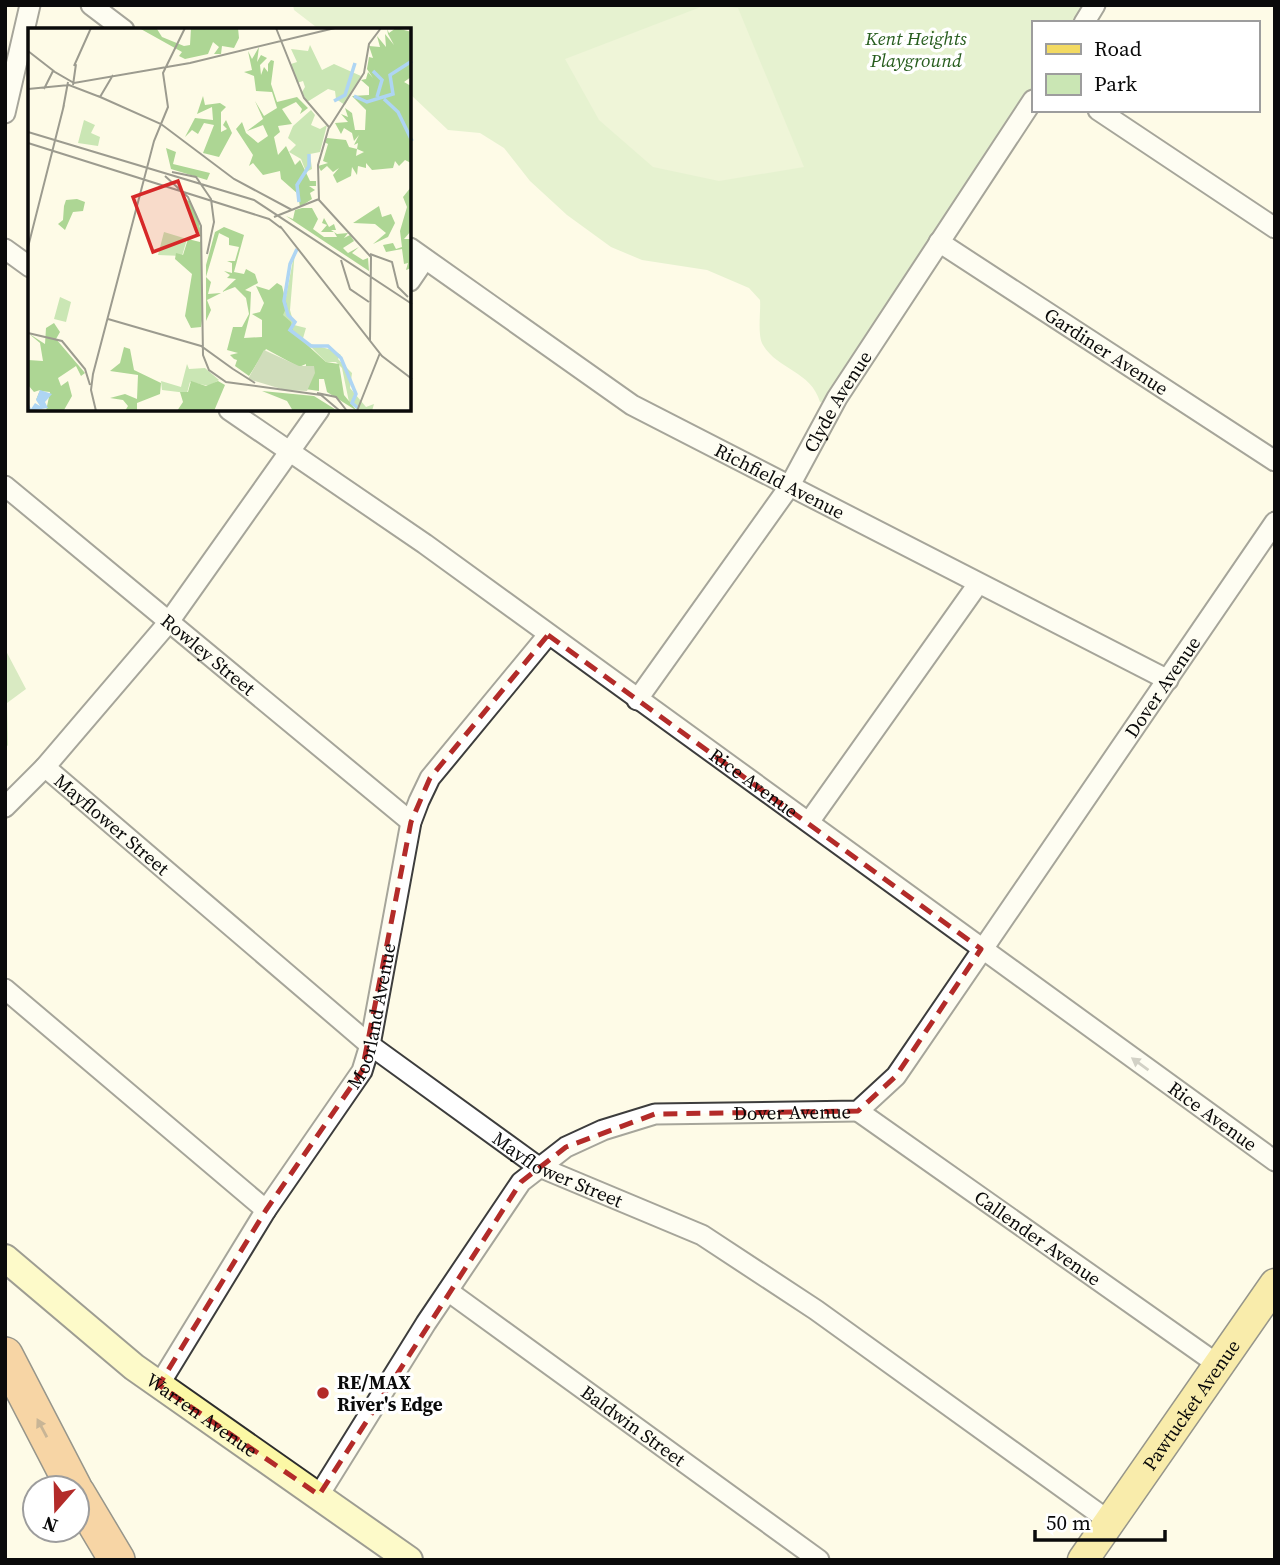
<svg xmlns="http://www.w3.org/2000/svg" width="1280" height="1565" font-family="'Source Serif 4',serif">
<style>
.green{fill:#cae6b4}
.forest{fill:#add694}
.pitch{fill:#ddedc5}
.lines{fill:none;stroke-linecap:round;stroke-linejoin:round}
.minor-casing{stroke:#3d3d3d;stroke-width:23}
.secondary-casing{stroke:#2c2c2c;stroke-width:30}
.primary-casing{stroke:#1b1b1b;stroke-width:33}
.motorway-casing{stroke:#1b1b1b;stroke-width:38}
.minor{stroke:#fff;stroke-width:19}
.secondary{stroke:#fcf8a5;stroke-width:26}
.primary{stroke:#f3da62;stroke-width:30}
.motorway{stroke:#efa655;stroke-width:35}
.oneway{fill:#9d9d9d}
.oneway2{fill:#886033}
.marked{fill:none;stroke:#b32b29;stroke-width:5;stroke-dasharray:14 9;stroke-linejoin:round}
.poi-dot{fill:#b32b29;stroke:#fff;stroke-width:2.5}
.labels{text-anchor:middle;stroke-width:7;stroke-linejoin:round;paint-order:stroke}
.park-label{font-size:19px;font-style:italic;fill:#275d1e;stroke:#fff}
.street-label{font-size:19px;fill:#0a0a0a;stroke:#fff}
.poi-label{font-size:19px;font-weight:bold;fill:#0a0a0a;stroke:#fff;text-anchor:start}
.inset-river{fill:none;stroke:#aed5f3;stroke-width:3.5}
.inset-road{fill:none;stroke:#9c9b8f;stroke-width:2}
.view{fill:#d62828;fill-opacity:0.15;stroke:#d62828;stroke-width:3.5}
.inset-edge{fill:none;stroke:#0a0a0a;stroke-width:3.5}
</style>
<rect width="100%" height="100%" fill="#fefbe7"/>
<path class="green" d="M293,5H1097L1085,23H1033V98L835,404L820,402C811,371 778,370 763,345C757,335 761,311 760,300L749,288L707,270L642,260L611,247L567,215L530,181L504,148L480,133L448,130L410,94V30H320L294,10Z"/>
<polygon class="forest" points="5,649 26,689 7,703 8,746 5,744"/>
<polygon class="pitch" points="706,5 738,8 804,167 719,181 653,167 599,120 565,59"/>
<g class="lines">
<g class="minor-casing">
<g id="minor">
<polyline points="91,5 124,30"/>
<polyline points="1084,23 1095,5"/>
<polyline points="1098,110 1275,228"/>
<polyline points="5,113 30,5"/>
<path id="s1" d="M939,242L1275,461"/>
<path id="s2" d="M410,248L632,405L1168,680"/>
<polyline points="5,249 30,267"/>
<polyline points="410,281 425,259"/>
<path id="s3" d="M229,410L425,544L1275,1161"/>
<path id="s4" d="M5,486L411,822"/>
<path id="s5" d="M637,700L789,487L837,398L1033,100"/>
<path id="s6" d="M45,767L370,1045L537,1166L702,1235L816,1310L1109,1521"/>
<polyline points="5,807 45,767 168,623 319,410"/>
<polyline points="809,822 978,584"/>
<polyline points="5,989 266,1210"/>
<path id="s7" d="M858,1111L1220,1366"/>
<path id="s8" d="M448,1291L819,1560"/>
<path id="s9" d="M159,1385L266,1210L362,1071L370,1045L411,822L419,801L430,778L548,635"/>
<path id="s10" d="M319,1495L426,1323L521,1182L566,1147L603,1130L655,1114L858,1111L896,1076L1275,522"/>
</g>
</g>
<g class="secondary-casing">
<g id="secondary">
<path id="s11" d="M5,1258L134,1367L409,1560"/>
</g>
</g>
<g class="primary-casing">
<g id="primary">
<path id="s12" d="M1083,1560L1275,1284"/>
</g>
</g>
<g class="motorway-casing">
<g id="motorway">
<polyline points="5,1355 74,1488"/>
<polyline points="77,1493 117,1560"/>
</g>
</g>
<use href="#minor" class="minor"/>
<use href="#secondary" class="secondary"/>
<use href="#primary" class="primary"/>
<use href="#motorway" class="motorway"/>
</g>
<defs><path id="oneway-solid" d="M-6-.8H1V-3.2L6.5 0L1 3.2V.8H-6Z" transform="scale(1.75)"/></defs>
<use class="oneway" href="#oneway-solid" transform="translate(1140 1064) rotate(-144)"/>
<use class="oneway2" href="#oneway-solid" transform="translate(42 1428) rotate(-118)"/>
<path d="M0 0H1280V1565H0ZM548,635L981,949L896,1076L858,1111L655,1114L566,1147L521,1182L319,1495L159,1385L266,1210L362,1071L411,822L430,778Z" fill="#fefbe7" fill-opacity=".55" fill-rule="evenodd"/>
<path class="marked" d="M548,635L981,949L896,1076L858,1111L655,1114L566,1147L521,1182L319,1495L159,1385L266,1210L362,1071L411,822L430,778Z"/>
<circle class="poi-dot" cx="323" cy="1393" r="7"/>
<g class="labels">
<g class="park-label">
<text x="916" y="45">Kent Heights<tspan x="916" dy="22">Playground</tspan></text>
</g>
<g class="street-label">
<text dy="7" stroke="none"><textPath href="#s1" startOffset="200">Gardiner Avenue</textPath></text>
<text dy="7" stroke="none"><textPath href="#s5" startOffset="360">Clyde Avenue</textPath></text>
<text dy="7" stroke="none"><textPath href="#s2" startOffset="438">Richfield Avenue</textPath></text>
<text dy="7" stroke="none"><textPath href="#s4" startOffset="264">Rowley Street</textPath></text>
<text dy="7" stroke="none"><textPath href="#s10" startOffset="1251">Dover Avenue</textPath></text>
<text dy="7" stroke="none"><textPath href="#s3" startOffset="644">Rice Avenue</textPath></text>
<text dy="7" stroke="none"><textPath href="#s6" startOffset="88">Mayflower Street</textPath></text>
<text dy="7" stroke="none"><textPath href="#s9" startOffset="430">Moorland Avenue</textPath></text>
<text dy="7" stroke="none"><textPath href="#s10" startOffset="662">Dover Avenue</textPath></text>
<text dy="7" stroke="none"><textPath href="#s3" startOffset="1211">Rice Avenue</textPath></text>
<text dy="7" stroke="none"><textPath href="#s6" startOffset="654">Mayflower Street</textPath></text>
<text dy="7" stroke="none"><textPath href="#s7" startOffset="220">Callender Avenue</textPath></text>
<text dy="7" stroke="none"><textPath href="#s12" startOffset="189">Pawtucket Avenue</textPath></text>
<text dy="7" stroke="none"><textPath href="#s11" startOffset="252">Warren Avenue</textPath></text>
<text dy="7" stroke="none"><textPath href="#s8" startOffset="229">Baldwin Street</textPath></text>
</g>
<g class="poi-label">
<text x="337" y="1389">RE/MAX<tspan x="337" dy="22">River's Edge</tspan></text>
</g>
</g>
<g transform="translate(28 28)">
<rect width="383" height="383" fill="#fefbe7"/>
<path d="M282,17L294,42L306,36L333,48L317,77L308,71L307,63L300,61L279,74L274,64L277,59L275,53L269,55L263,36L269,34L263,21L280,23ZM283,82L287,87L283,97L292,101L299,97L292,124L282,126L284,141L278,144L273,131L261,124L268,117L260,110L265,98ZM56,92L67,97L63,105L72,109L70,118L50,115ZM136,204L159,211L154,228L130,227ZM267,222L262,282L266,297L278,300L273,317L254,289ZM32,269L43,274L38,294L26,291ZM279,315L304,322L313,327L310,331L324,345L322,360L338,379L346,376L344,383H331L321,374L314,340L308,334H298ZM159,336L161,341L177,340L191,352L181,358L162,354L159,365L134,362L133,353L153,359Z" fill="#cae6b4"/>
<path d="M111,0L129,1L134,9L156,18L162,17L163,0H210L211,10L206,20L194,18L193,26H186L191,19L185,14L180,26L157,31L151,28L154,24ZM368,0L384,4L383,49L376,54L383,58V135L377,132L371,138L367,133L365,140L344,142L338,135V140L330,138L329,147L324,139L323,148L309,155L305,147L311,140L305,144L299,138L293,143L290,138L300,135L295,133L300,116L296,114L299,110L318,112L321,119L329,121L328,128L336,124L329,121L330,115L326,117L331,107L326,113L324,105L316,100L313,106L307,95L320,94L313,86L320,89L317,80L324,85L327,102H337L338,82L324,68L341,67V59L333,52L338,51L340,44L345,50L339,41L341,29L345,30L341,18L352,19L349,8L358,19L357,6L366,17L360,6L359,1L361,5ZM231,19L229,34L233,27L239,30L232,37L233,47L236,39L240,44V36L243,32L246,33L243,56L249,74L269,69L280,80L272,86L274,81L268,74L254,81L264,96L250,98L252,104L246,109L250,127L258,118L267,137L272,132L282,153H288V158H281L287,162L282,165L284,171L272,179L270,166L253,151L252,143L235,147L225,135L221,138L225,127L208,101L214,94L218,105L230,115L240,108L235,97L219,103L235,91L227,73L236,88L249,80L244,64L228,63L226,48L216,44L224,42L220,23L224,31ZM175,68L177,77L192,75L198,79L193,84V104L199,101L195,97L198,92L204,105L191,129L175,125L186,97L176,95L170,106L164,102L157,109L167,90L185,92L184,79L169,86ZM138,120L148,124L145,136L182,145L179,152L143,141ZM383,159V203L376,211H383V240L378,242L380,235L376,236L374,221L358,224L355,217L365,215L368,221L374,219L372,203L379,179L375,169ZM157,170L162,174L169,187L173,205L174,292L173,299L163,300L157,288L164,246L147,231L148,225L155,227L160,211L172,214L173,210ZM49,171L57,174L55,183L45,184L37,202L30,196L35,192L36,178L38,172ZM351,178L354,189L363,186L367,195L360,209L345,216L358,205L347,196L325,195ZM274,180H284L290,191L285,201L296,209H309L306,204H293L299,197L294,195L296,190L301,199L306,196L308,202H303L309,206L320,205L316,210L322,207L326,213L315,220L320,225L331,219L324,225L335,232L340,230L341,243L258,188L265,191L267,182ZM196,199L216,207L206,244L216,246L218,241L227,246L230,255L217,262L223,264L222,286L216,310L234,309V292L224,286L232,284L236,275L228,258L241,262L249,255L254,258L259,278L255,287L263,294L265,304L298,334L311,336L316,367L329,383L299,364L296,351H291V363L277,361L278,336L271,339L238,321L221,348L207,338L209,332L206,331L202,327L210,325L199,322L205,299H214L221,286L218,270L207,259L194,264L208,251L199,250L202,247L196,243L204,245V235L199,233H207L211,219L201,217V210L191,205L178,249L183,254L180,266L193,265L179,272L183,282L178,293V237L187,204ZM26,295L32,304L28,311L57,345L53,348L48,338L30,350L33,358L40,353L44,368L36,382L18,383L22,364L12,363L10,371L8,372L12,362L6,364L0,357V332L15,333L12,315L0,305L17,316L18,300ZM96,319L102,321L106,342L133,355L132,366L109,375V383H97L100,378L95,372L82,370L97,366L109,371L110,347L82,343L92,335ZM163,353L178,358L190,353L197,357L186,383H149L155,374L152,364H160ZM234,363L286,368L310,383H265L259,373Z" fill="#add694"/>
<path d="M236,322L271,338H286L287,345L279,363L257,362L220,351Z" fill="#d0ddbb"/>
<path d="M12,362L24,366L17,374L20,380L0,383V374L3,381L7,375L12,378L8,372Z" fill="#aed5f3"/>
<path class="inset-river" d="M345,43L354,52L349,69M326,68L339,74L365,66L362,47L384,33M356,71L370,84L384,113M306,73L317,67L327,35M271,174L269,157L281,138V126M269,221L262,236L256,273L260,287L267,294L262,302L283,318H300L313,330L328,366L324,375L330,380"/>
<path class="inset-road" d="M248,0L276,70L301,99L290,137L291,172L343,229L342,313M0,23L27,44M46,38L63,0M45,57L48,36M0,61L41,57L72,69L85,47M16,61L25,43L46,55L162,35L307,0M70,68L133,96L206,151L264,182M35,81L40,54M301,100L336,45L341,16L353,0M0,104L226,172L384,276M0,115L241,191L253,200M144,144L168,149L183,171L186,194L179,226M137,148L160,169L173,198L175,327L181,342L198,354L293,367L312,383M246,189L291,171M252,198L354,328L384,351M0,219L36,77M342,226L364,234L370,259L380,269M313,232L322,261L341,274M80,291L173,318L205,341M0,305L34,313L57,341L62,357M205,341L227,355M289,365L308,369L319,383M68,383L63,362L65,346L126,113L140,79L135,45L157,0M329,383L352,325"/>
<path class="view" d="M150,153L170,207L125,224L105,169Z"/>
<rect width="383" height="383" class="inset-edge"/>
</g>
<rect width="1280" height="1565" fill="none" stroke="#0a0a0a" stroke-width="14"/>
<rect x="1032" y="21" width="228" height="91" fill="#ffffff" stroke="#9d9d9d" stroke-width="2"/>
<rect x="1046" y="44" width="35" height="10" fill="#f3da62" stroke="#9d9d9d" stroke-width="2"/>
<text x="1094" y="56" font-size="21" fill="#0a0a0a">Road</text>
<rect x="1046" y="74" width="35" height="21" fill="#cae6b4" stroke="#9d9d9d" stroke-width="2"/>
<text x="1094" y="91" font-size="21" fill="#0a0a0a">Park</text>
<g transform="translate(56 1509) rotate(200)"><circle r="33" fill="#ffffff" stroke="#9d9d9d" stroke-width="2"/>
<path d="M0-5L12 26L0 18L-12 26Z" fill="#b32b29"/>
<text y="-10" font-size="19" font-weight="bold" text-anchor="middle" fill="#0a0a0a">N</text>
</g>
<path d="M1035 1530v10h130v-10" fill="none" stroke="#0a0a0a" stroke-width="3.5"/>
<text x="1046" y="1530" font-size="21" fill="#0a0a0a" stroke="#ffffff" stroke-width="5" paint-order="stroke">50 m</text>
</svg>
